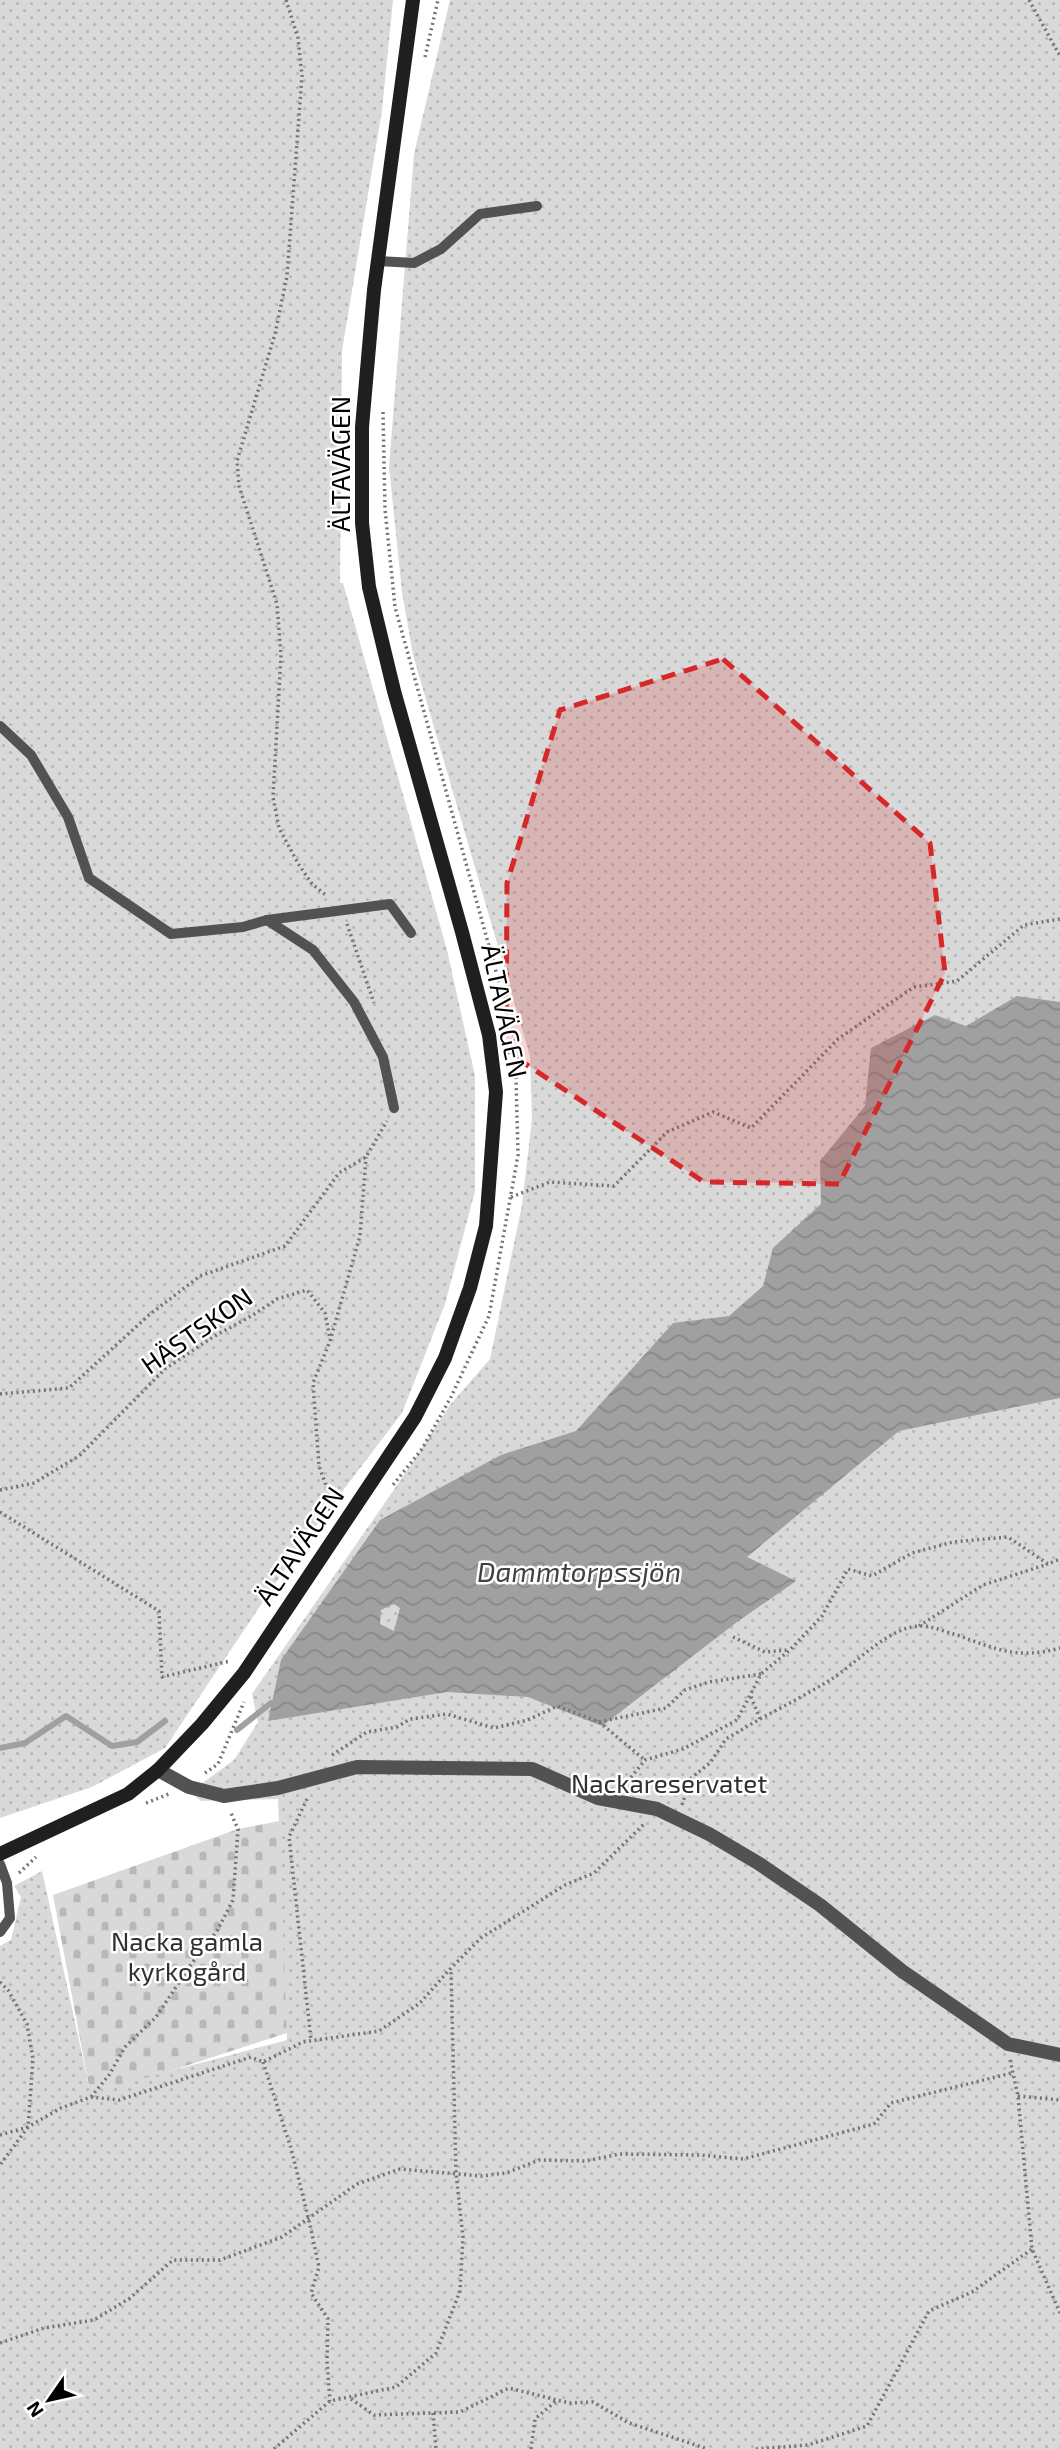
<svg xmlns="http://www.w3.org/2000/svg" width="1060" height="2449" font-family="'Exo 2',sans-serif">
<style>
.cemetery{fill:url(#cemetery-stones)}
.park{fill:url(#park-dots)}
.water{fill:url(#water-waves);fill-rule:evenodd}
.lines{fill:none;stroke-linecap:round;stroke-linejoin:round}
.stream{stroke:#a0a0a0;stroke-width:6}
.path{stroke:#747474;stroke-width:3.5;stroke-dasharray:2 3.5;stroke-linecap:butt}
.lane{stroke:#525252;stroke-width:10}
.street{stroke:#525252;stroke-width:14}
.secondary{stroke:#1f1f1f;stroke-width:14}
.marked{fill:#d62828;fill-opacity:0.2;stroke:#d62828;stroke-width:5;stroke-dasharray:14 9;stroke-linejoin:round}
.labels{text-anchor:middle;stroke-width:5;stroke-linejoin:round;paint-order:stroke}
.street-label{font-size:26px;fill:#000;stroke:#fff}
.park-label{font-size:26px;fill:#303030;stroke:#fff}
.water-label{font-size:28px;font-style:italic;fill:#414141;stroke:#fff}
</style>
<defs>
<pattern id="cemetery-stones" width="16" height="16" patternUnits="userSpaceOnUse" patternTransform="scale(1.75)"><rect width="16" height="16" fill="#d9d9d9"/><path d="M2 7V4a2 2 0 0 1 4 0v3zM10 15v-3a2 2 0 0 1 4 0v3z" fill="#b8b8b8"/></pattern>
<pattern id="park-dots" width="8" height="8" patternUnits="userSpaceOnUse" patternTransform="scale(1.75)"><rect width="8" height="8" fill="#d9d9d9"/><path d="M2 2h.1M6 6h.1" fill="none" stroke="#b8b8b8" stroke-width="1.8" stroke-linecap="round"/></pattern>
<pattern id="water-waves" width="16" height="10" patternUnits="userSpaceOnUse" patternTransform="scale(1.75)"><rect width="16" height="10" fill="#a0a0a0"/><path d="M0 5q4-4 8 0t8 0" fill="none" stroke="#888"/></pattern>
</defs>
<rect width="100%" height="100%" fill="#fff"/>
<polygon class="cemetery" points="279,1821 299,2029 91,2097 53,1895 238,1829"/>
<g class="park">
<polygon points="0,0 393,0 382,110 342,351 340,583 343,583 447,950 475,1076 475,1191 445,1304 402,1413 297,1551 165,1748 92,1787 0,1818"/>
<polygon points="450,0 1060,0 1060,2449 0,2449 0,1946 11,1940 21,1897 14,1886 42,1871 89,2086 103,2089 287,2040 278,1799 201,1801 190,1792 234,1760 258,1722 252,1694 409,1468 450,1405 490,1359 522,1205 532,1119 530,1056 413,655 402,592 389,466 414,154"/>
</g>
<path class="water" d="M1017,996L1060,1002V1398L899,1431L747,1557L796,1581L737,1622L602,1726L528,1697L447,1692L268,1721L281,1660L380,1520L501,1455L576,1431L673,1323L729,1316L763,1286L773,1248L821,1204L820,1161L865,1106L871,1048L935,1015L966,1026ZM394,1604L400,1608L394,1631L380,1624L381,1610Z"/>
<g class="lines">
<g class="stream">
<polyline points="237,1730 271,1703"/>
<polyline points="0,1748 25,1743 66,1716 112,1746 137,1742 165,1721"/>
</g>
<g class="path">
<polyline points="286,0 298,38 302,76 287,276 275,334 237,461 239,486 277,604 281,655 273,797 279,828 299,865 312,884 327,896"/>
<polyline points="1029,0 1060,56"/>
<polyline points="425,57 438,0"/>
<polyline points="383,412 385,509 395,607 515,1040 518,1155 489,1316 451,1397 422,1449 393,1485"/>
<polyline points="347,924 374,1003"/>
<polyline points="511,1197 550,1182 614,1186 667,1132 713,1112 751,1128 838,1039 880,1010 914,987 957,981 1024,925 1060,919"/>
<polyline points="0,1394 69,1388 149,1315 200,1276 285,1246 339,1173 366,1157 387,1121"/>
<polyline points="0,1490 34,1483 79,1456 165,1369 213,1337 253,1315 277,1299 307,1290 325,1313 330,1339"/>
<polyline points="329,1511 331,1508 327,1488 319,1466 313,1383 330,1341 360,1236 366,1157"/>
<polyline points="0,1512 159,1611 162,1677 230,1661"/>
<polyline points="919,1626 983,1585 1048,1564"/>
<polyline points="733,1637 765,1652 788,1650"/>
<path d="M760,1719C784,1706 808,1694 830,1680C856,1664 889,1626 921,1626C933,1626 945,1632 957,1635C996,1649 1018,1660 1060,1648"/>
<polyline points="599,1722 666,1708 685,1690 709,1682 761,1674"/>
<polyline points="332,1755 367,1732 397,1727 410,1719 447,1714 494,1728 528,1720 557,1706 599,1722 645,1760"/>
<polyline points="205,1773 218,1764 244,1702"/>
<polyline points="624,1786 645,1760 683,1749 737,1720 761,1674 790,1650 822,1616 848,1569 872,1576 912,1553 953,1542 1008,1537 1048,1564 1060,1559"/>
<polyline points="307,1799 289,1837 311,2040"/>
<polyline points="146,1803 169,1794"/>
<polyline points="682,1805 691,1778 710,1763 726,1739 760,1719 750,1694"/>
<polyline points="19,1873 36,1857"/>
<polyline points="0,1982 8,1990 27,2024 33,2059 28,2127 0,2165"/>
<polyline points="1010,2060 1018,2096 1032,2249 1060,2313"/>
<polyline points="263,2062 291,2148 310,2225 319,2267 311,2293 328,2319 327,2361 330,2401"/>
<polyline points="1018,2096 1060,2100"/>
<polyline points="91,2097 109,2075 125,2047 156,2017 192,1963 217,1931 233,1900 238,1829 230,1811"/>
<polyline points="0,2135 28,2127 61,2108 91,2097 119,2100 251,2057 263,2062 303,2042 379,2031 420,2003 451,1968 481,1938 565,1885 594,1873 644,1824"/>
<polyline points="0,2343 44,2328 94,2320 130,2298 173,2260 220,2260 282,2237 357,2184 400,2169 481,2176 506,2173 539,2160 585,2161 620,2154 701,2155 743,2159 874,2124 891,2103 1012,2073"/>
<polyline points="351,2399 374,2415 460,2412 509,2388 569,2403 593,2402 629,2423 708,2449"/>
<polyline points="433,2413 436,2449"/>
<polyline points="274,2449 330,2401 396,2387 436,2353 460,2291 463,2237 456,2173 451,1969"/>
<polyline points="531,2449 535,2419 557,2400"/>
<polyline points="756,2449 808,2445 867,2426 929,2311 972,2292 1032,2249"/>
</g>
<g class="lane">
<polyline points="378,261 414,263 441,249 480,214 537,206"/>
<polyline points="0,726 31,755 68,817 89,878 171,934 243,927 267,920 390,904 411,933"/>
<polyline points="267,920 313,950 354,1002 383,1057 394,1108"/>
<polyline points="0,1864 7,1883 10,1918 0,1932"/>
</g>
<polyline class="street" points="158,1770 189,1787 224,1796 278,1788 357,1767 532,1769 598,1798 657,1809 709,1834 758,1863 820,1905 902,1971 1008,2044 1060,2055"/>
<polyline class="secondary" points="0,1854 128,1794 158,1770 202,1724 244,1673 415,1417 445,1358 470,1288 486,1226 496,1092 489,1035 462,932 394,691 369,587 362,523 362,427 374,290 413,0"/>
</g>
<path class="marked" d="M723,659L930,843L945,973L839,1184L704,1182L506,1051L507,883L560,710Z"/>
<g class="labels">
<g class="street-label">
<text transform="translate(341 464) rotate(-90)" y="9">ÄLTAVÄGEN</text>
<text transform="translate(504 1011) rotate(78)" y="9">ÄLTAVÄGEN</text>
<text transform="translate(197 1331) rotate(-35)" y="9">HÄSTSKON</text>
<text transform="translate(300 1546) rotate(-56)" y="9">ÄLTAVÄGEN</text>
</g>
<g class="park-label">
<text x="669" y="1793">Nackareservatet</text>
<text x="187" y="1951">Nacka gamla<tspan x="187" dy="30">kyrkogård</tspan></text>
</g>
<g class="water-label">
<text x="579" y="1582">Dammtorpssjön</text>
</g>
</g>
<g transform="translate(49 2400) rotate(236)" stroke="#ffffff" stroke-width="5" paint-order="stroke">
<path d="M0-5L12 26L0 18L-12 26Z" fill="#000000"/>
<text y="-10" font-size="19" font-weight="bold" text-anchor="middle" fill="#000000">N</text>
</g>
</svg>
